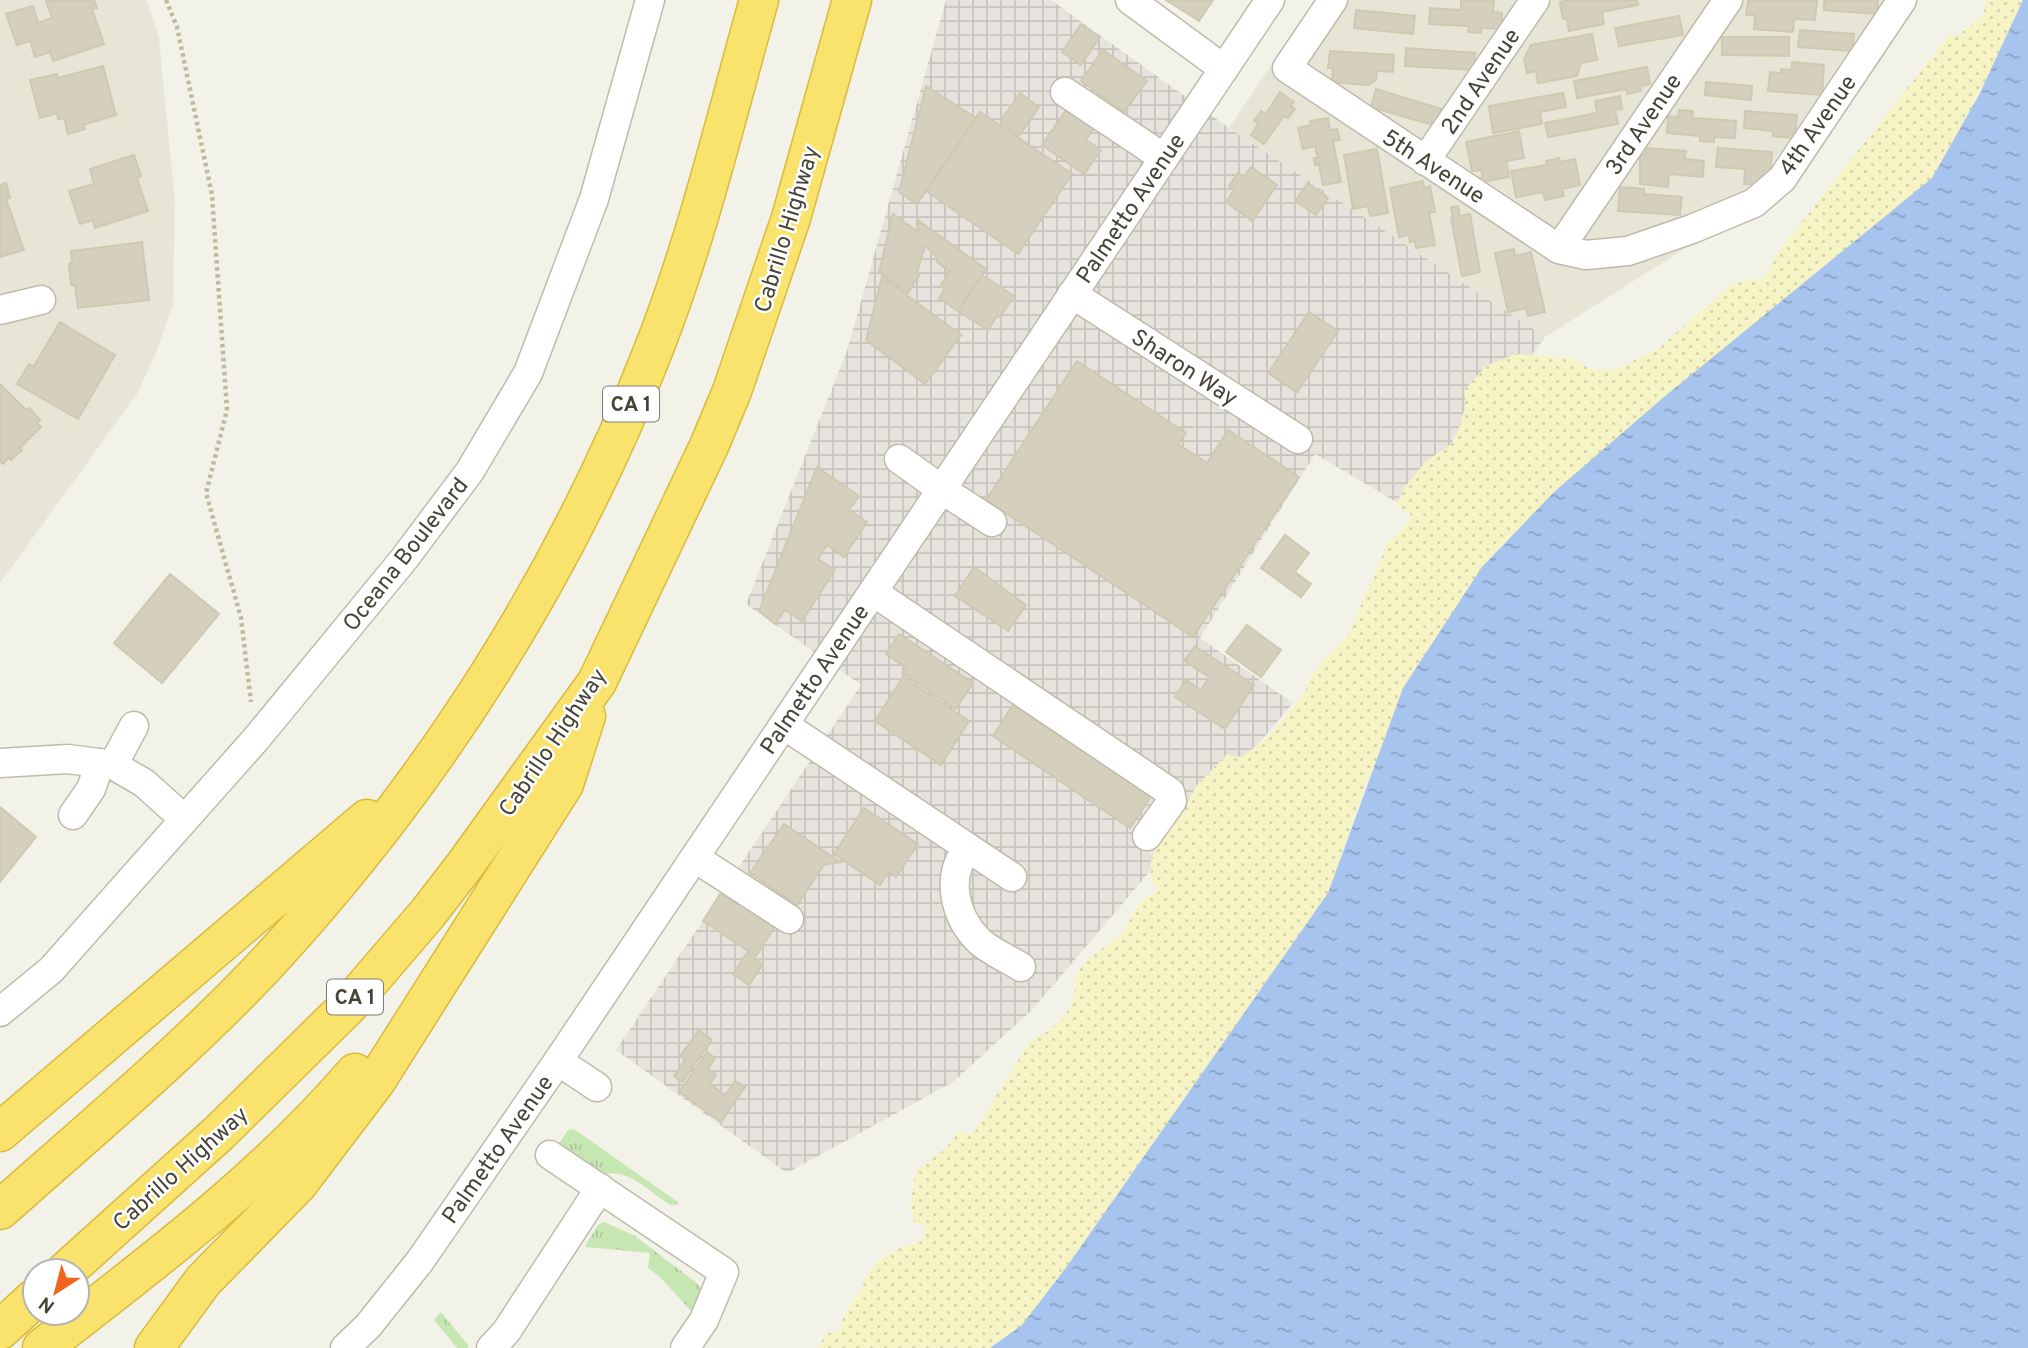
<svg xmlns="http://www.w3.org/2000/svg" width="2028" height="1348" font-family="Overpass,sans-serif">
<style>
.residential{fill:#e7e5d6}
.industrial{fill:url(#industrial-grid)}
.grass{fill:url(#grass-tufts)}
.sand{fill:url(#sand-dots)}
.water{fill:url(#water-ripples)}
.building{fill:#d5d0be;stroke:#cfc9b1;stroke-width:2}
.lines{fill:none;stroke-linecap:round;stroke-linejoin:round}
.minor-casing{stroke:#bfbbab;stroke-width:31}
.highway-casing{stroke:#d8ba3d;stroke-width:41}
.path{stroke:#c0ba9c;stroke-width:4.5;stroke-dasharray:3.5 3.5;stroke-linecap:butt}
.minor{stroke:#fff;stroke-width:28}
.highway{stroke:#f9e36d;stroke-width:38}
.labels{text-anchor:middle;stroke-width:5;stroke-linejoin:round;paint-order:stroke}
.shield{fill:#fff;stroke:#7e7b73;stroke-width:2}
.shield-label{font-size:21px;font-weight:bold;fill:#474337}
.street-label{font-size:23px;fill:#474337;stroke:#fff}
</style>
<defs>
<pattern id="industrial-grid" width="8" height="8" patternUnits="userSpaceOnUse" patternTransform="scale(1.75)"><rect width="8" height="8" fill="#e6e3dd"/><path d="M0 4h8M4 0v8" fill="none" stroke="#c7c4be"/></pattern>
<pattern id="grass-tufts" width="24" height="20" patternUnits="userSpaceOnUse" patternTransform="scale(1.75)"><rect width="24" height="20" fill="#c6e6b2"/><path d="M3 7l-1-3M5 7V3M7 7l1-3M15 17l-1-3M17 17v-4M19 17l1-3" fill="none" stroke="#abc69a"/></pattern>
<pattern id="sand-dots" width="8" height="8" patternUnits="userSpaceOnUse" patternTransform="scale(1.75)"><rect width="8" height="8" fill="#f6f4c5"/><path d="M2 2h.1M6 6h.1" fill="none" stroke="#d4d2aa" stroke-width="1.8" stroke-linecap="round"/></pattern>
<pattern id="water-ripples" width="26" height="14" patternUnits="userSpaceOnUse" patternTransform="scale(1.75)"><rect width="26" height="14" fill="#a6c4ee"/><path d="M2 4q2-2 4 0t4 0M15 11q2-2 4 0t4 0" fill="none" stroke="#89a1c2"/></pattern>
</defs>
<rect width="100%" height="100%" fill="#f3f2e8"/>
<g class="residential">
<polygon points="0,0 147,0 159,38 175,202 173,304 156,353 137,394 0,583"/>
<polygon points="1315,0 1917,0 1796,180 1761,217 1700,239 1545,337 1229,128"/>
</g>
<polygon class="industrial" points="946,0 1051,0 1229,128 1545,337 1415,513 1315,454 1200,638 1293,703 1032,1010 953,1082 787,1173 616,1050 861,685 746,604 847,351"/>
<g class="grass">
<path d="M574,1129L679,1203L676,1205H671C646,1191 631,1167 600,1175L556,1148L568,1130Z"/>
<polygon points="604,1222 635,1236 698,1284 702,1290 694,1311 690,1310 661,1278 648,1268 650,1253 586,1247 586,1244 598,1225"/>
<polygon points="441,1312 468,1345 468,1348 457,1348 434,1320"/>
</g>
<path class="sand" d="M1986,0H2023L1979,95L1933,178L1777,305L1368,779L1328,893L1068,1265L1022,1325L990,1348H818L826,1334L841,1330C842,1312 851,1305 860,1291C864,1285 865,1277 870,1271C882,1254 902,1246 921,1241L927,1227L914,1222L910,1207L914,1180L918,1169L944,1150L959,1132L973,1134L1030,1041C1047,1034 1066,1018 1073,1001C1076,993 1074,982 1077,974C1083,958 1105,949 1117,938C1135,921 1129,901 1159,892L1151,881V861L1156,845L1187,805L1195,787L1228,753L1232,756L1242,757L1273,732L1305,692L1310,677L1329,654L1347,637L1388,543L1412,518L1409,512L1396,505L1404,488L1426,461L1451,444L1458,431L1465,407V389L1486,366L1515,354L1571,358L1590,369L1614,370L1658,349L1732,284L1766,277L1776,255L1949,35L1957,36L1983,16Z"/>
<polygon class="water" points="2023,0 2028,0 2028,1348 990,1348 1022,1325 1068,1265 1328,893 1403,688 1482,567 1554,492 1664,397 1932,178 1979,95"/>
<g class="building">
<polygon points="94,0 97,8 92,9 104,44 53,61 50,52 35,57 30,41 17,45 6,14 33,6 38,23 52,18 46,1"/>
<polygon points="1166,0 1213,0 1199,21"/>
<polygon points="1461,0 1494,0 1493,12 1502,13 1502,29 1481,28 1481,33 1468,32 1469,26 1429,24 1430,8 1461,10"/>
<polygon points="1571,0 1637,0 1638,5 1602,12 1604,24 1569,31 1567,19 1563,19 1560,2"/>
<polygon points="1752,0 1817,0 1815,20 1794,19 1793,32 1754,29 1755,15 1746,15 1748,1"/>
<polygon points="1824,0 1878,0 1877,14 1824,10"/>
<polygon points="1356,10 1415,16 1413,34 1354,28"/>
<polygon points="1679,16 1683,35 1619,46 1615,28"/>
<polygon points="1081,24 1100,37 1081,65 1062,52"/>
<polygon points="1800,30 1854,34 1852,51 1798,47"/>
<polygon points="1592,34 1597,60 1581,63 1577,76 1538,83 1536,71 1527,73 1524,59 1531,45"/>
<polygon points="1722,37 1789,37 1789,56 1722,55"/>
<polygon points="1406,48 1475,53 1474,70 1405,66"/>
<polygon points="1103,50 1147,81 1124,112 1081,81"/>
<polygon points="1330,51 1394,55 1393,72 1377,71 1376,80 1368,85 1332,82 1333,68 1328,68"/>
<polygon points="1792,62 1824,65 1822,95 1768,91 1770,72 1781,73 1781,69 1791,70"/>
<polygon points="103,66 116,115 83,125 85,129 68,134 64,118 58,119 57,113 40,118 30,80 57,74 58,78"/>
<polygon points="1647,67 1650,84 1640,86 1641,91 1627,94 1626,89 1577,98 1574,81"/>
<polygon points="1706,82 1752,86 1751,100 1705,95"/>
<polygon points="926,86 976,118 917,204 899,192"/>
<polygon points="1376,89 1441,109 1436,126 1371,107"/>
<polygon points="1280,92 1294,102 1291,106 1295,109 1288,118 1284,116 1264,144 1251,135 1258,124 1254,121 1261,111 1266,114"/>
<polygon points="1020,93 1039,107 1019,136 1000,122"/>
<polygon points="1563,93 1566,107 1540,112 1542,124 1493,133 1489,106"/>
<polygon points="1620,96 1622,109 1615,110 1618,124 1548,137 1545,123 1597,113 1595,101"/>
<polygon points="1067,109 1094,128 1086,140 1101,150 1084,174 1042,145"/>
<polygon points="1679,110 1693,111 1692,118 1736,121 1735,138 1714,137 1714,142 1700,141 1700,136 1667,133 1668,116 1678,117"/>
<polygon points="1745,111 1797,115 1795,133 1793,133 1793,138 1773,136 1773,131 1744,128"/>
<polygon points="980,112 1072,174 1018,254 926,191"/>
<polygon points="1328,118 1330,130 1337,129 1340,140 1333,141 1341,182 1323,185 1319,164 1315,165 1314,158 1318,158 1315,146 1303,149 1298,128 1311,125 1310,121"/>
<polygon points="1519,131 1524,158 1506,161 1509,177 1481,182 1480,178 1483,177 1481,170 1472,171 1466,142"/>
<polygon points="1646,148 1686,151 1685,159 1704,161 1703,177 1669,174 1668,187 1640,184 1640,154 1645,155"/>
<polygon points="1718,148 1772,152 1770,171 1764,170 1763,177 1760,176 1759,185 1744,184 1745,169 1716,167"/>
<polygon points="1377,149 1388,213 1370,216 1368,206 1353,209 1344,155"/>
<polygon points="134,155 141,176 137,178 148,211 95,228 93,220 80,224 69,191 94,184 90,169"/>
<polygon points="1559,158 1560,162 1575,159 1580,185 1562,189 1564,196 1545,200 1543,192 1516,197 1511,171 1547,165 1546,161"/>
<polygon points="1251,167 1277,185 1252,221 1226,202 1234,190 1229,186 1238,173 1244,177"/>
<polygon points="1423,181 1424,188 1430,186 1435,212 1429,212 1435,245 1416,248 1415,241 1410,242 1409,235 1399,237 1390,188"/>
<polygon points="6,183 10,198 6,199 24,250 0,257 0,185"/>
<polygon points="1308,183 1328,198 1316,215 1295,201"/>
<polygon points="1620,187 1644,189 1644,194 1682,197 1680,215 1618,211"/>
<polygon points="1458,206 1460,216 1470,214 1480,272 1462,276 1451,218 1453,218 1451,207"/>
<polygon points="893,214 917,231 919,221 986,269 958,311 939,298 945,289 940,286 950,272 937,262 936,256 925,246 917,272 920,274 908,293 879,272"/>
<polygon points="142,242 149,300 78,308 75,285 71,285 69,264 72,263 71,251"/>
<polygon points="1514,249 1515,256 1531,252 1545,312 1528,316 1526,308 1508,312 1495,253"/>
<polygon points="982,275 1014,296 1000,317 997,316 988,330 958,311"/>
<polygon points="882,277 961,335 925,384 866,340"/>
<polygon points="1309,312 1338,331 1297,392 1268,373"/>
<polygon points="60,322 115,355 78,419 17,384 29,364 34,366"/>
<polygon points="1077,361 1186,433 1178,444 1207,463 1228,430 1299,477 1193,637 986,500"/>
<polygon points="0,384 26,410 29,408 40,420 37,423 41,427 20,448 22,450 11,460 9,457 3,464 0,461"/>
<polygon points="817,467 859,496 849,510 867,522 844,557 827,545 818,559 835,570 802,621 785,610 775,624 759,611"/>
<polygon points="1285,535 1309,553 1295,572 1311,584 1301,597 1261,568"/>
<polygon points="974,567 1026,605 1008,631 955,596"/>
<polygon points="170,574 219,614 162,683 114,643"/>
<polygon points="1247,625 1281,650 1261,677 1226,652"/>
<polygon points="899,634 973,683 956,709 902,673 906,668 886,654"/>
<polygon points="1195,646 1254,685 1225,729 1175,697 1186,680 1201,690 1209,677 1184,661"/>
<polygon points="903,677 969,721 941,765 875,721"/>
<polygon points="1013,705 1151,796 1130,828 993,736"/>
<polygon points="0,807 36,837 0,882"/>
<polygon points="864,808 918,844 896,877 888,872 880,885 834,854"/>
<polygon points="784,824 840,862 824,865 797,905 750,873"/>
<polygon points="720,894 738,905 740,902 776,925 756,956 703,921"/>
<polygon points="747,953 763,964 749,985 733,974"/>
<polygon points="699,1030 712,1040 682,1082 674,1076 685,1060 680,1056"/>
<polygon points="707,1052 715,1058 708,1069 716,1075 710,1084 725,1095 735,1081 745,1087 721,1122 679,1092"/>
</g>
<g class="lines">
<g class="minor-casing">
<g id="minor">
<polyline points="1130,0 1224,69"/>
<polyline points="1333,0 1287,68 1559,249 1586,255 1628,251 1692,229 1754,203 1782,179 1902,0"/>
<polyline points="1065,92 1164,158"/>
<polyline points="1425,161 1535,0"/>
<polyline points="1559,249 1728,0"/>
<polyline points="1072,294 1298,439"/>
<polyline points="0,310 41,300"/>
<polyline points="899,459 941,489 992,522"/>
<polyline points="873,592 1170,792 1172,801 1147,836"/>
<polyline points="784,725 1012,877"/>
<polyline points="0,763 68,759 113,765 144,783 183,818"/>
<polyline points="113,765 134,726"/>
<polyline points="73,815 91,789 100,763"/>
<path d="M968,848C945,876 954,916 979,941C990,951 1008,959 1021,967"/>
<polyline points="695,858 789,919"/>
<polyline points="0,1012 51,970 256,739 404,559 470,471 528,373 594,199 650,0"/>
<polyline points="558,1061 597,1087"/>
<polyline points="550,1155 724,1272 704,1320 685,1348"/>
<polyline points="345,1348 368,1326 420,1261 558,1061 1270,0"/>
<polyline points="491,1348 506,1332 600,1188"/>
</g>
</g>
<g class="highway-casing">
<g id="highway">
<polyline points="0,1132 367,819"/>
<path d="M0,1210C91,1129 186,1050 269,961C433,783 565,576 653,351C698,237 726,117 759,0"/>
<polyline points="66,1271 219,1133 349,1005 428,913 465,865 597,682 709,446 732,391 791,218 852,0"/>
<polyline points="0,1330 35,1298"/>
<path d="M42,1348C152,1263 264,1179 355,1073"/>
<polyline points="154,1348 203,1281 297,1185 376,1081 564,784 586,716"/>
</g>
</g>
<polyline class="path" points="166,0 177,27 212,195 227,410 206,493 241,618 251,702"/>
<use href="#minor" class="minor"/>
<use href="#highway" class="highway"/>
</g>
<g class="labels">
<g class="shield">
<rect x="603" y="386.5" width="56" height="35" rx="5"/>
<rect x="327" y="979.5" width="56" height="35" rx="5"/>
</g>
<g class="shield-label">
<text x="631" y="411">CA 1</text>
<text x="355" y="1004">CA 1</text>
</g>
<g class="street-label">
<text transform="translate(1480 81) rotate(-56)" y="8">2nd Avenue</text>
<text transform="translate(1643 124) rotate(-56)" y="8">3rd Avenue</text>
<text transform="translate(1817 125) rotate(-55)" y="8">4th Avenue</text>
<text transform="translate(1434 166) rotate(33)" y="8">5th Avenue</text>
<text transform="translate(1130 208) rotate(-56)" y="8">Palmetto Avenue</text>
<text transform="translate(786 229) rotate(-73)" y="8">Cabrillo Highway</text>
<text transform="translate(1185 367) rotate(33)" y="8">Sharon Way</text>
<text transform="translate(405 554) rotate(-52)" y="8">Oceana Boulevard</text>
<text transform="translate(814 679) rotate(-56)" y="8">Palmetto Avenue</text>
<text transform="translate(552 742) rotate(-56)" y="8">Cabrillo Highway</text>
<text transform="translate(497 1149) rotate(-55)" y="8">Palmetto Avenue</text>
<text transform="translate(180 1168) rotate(-42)" y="8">Cabrillo Highway</text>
</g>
</g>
<g transform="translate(56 1292) rotate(216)"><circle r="33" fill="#ffffff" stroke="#b5b4af" stroke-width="2"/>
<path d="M0-5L12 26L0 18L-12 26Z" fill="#f3641f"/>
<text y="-10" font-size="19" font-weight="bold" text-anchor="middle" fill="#474337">N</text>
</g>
</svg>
